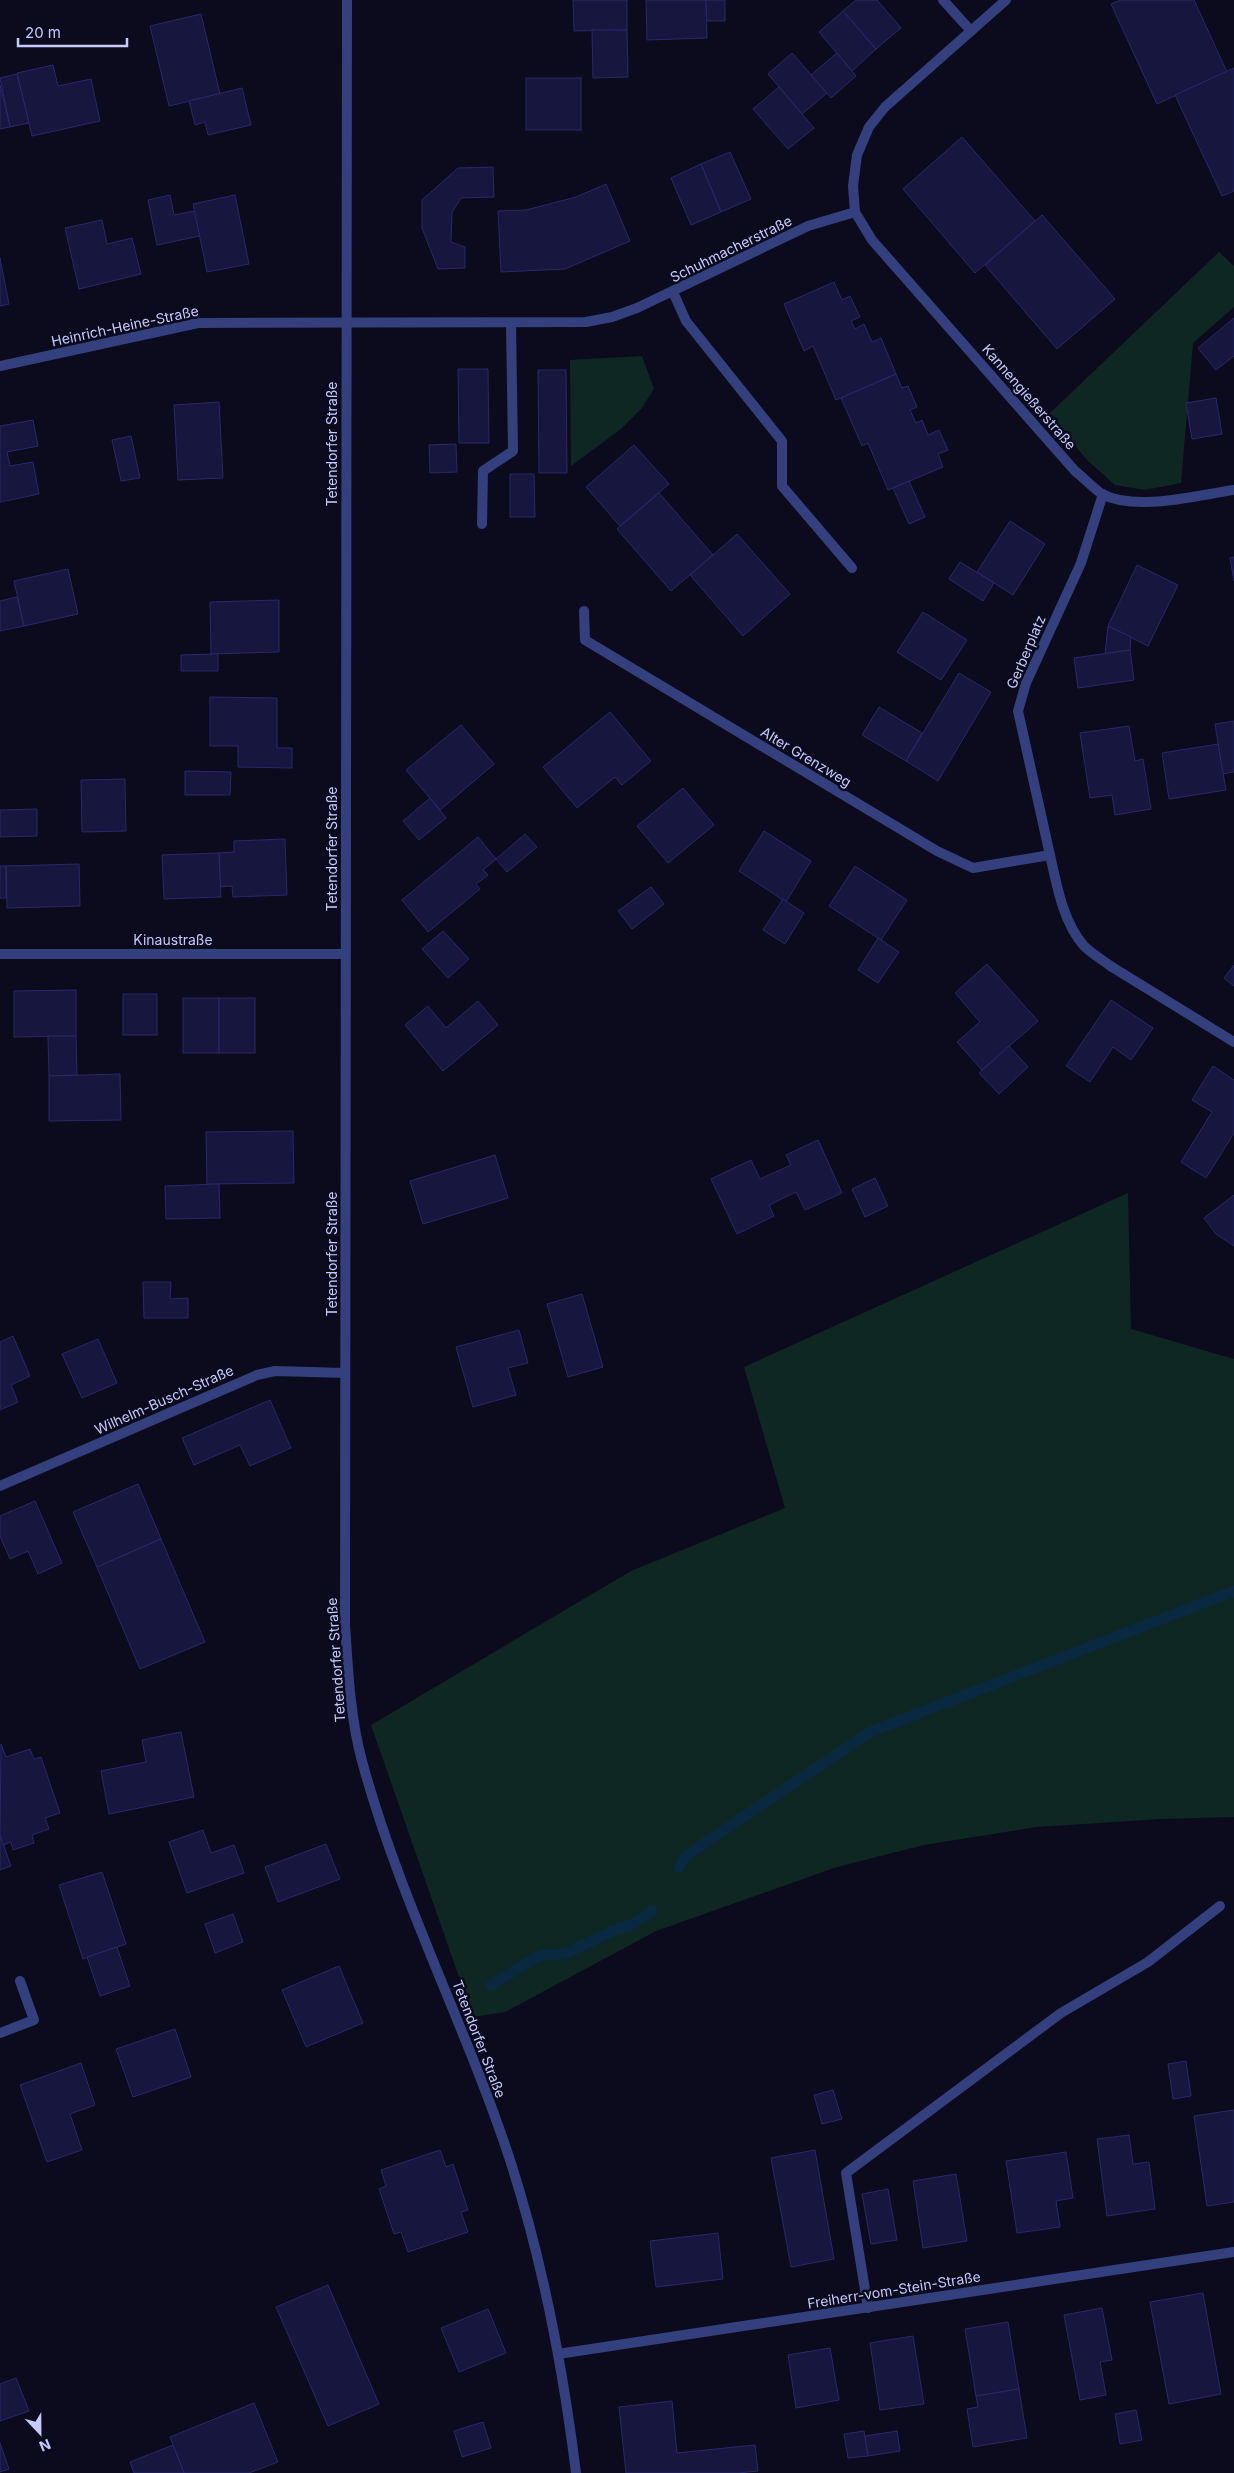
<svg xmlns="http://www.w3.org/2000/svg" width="1234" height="2473" font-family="Inter,sans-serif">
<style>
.green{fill:#0e2722}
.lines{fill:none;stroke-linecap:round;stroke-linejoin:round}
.stream{stroke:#0a2941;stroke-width:11}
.building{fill:#17163e;stroke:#29286b}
.service{stroke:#343f7d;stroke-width:10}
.minor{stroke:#343f7d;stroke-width:10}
.tertiary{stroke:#343f7d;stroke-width:10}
.labels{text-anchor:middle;stroke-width:5;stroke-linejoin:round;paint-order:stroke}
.street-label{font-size:14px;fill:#c7caff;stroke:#0b0b1d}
</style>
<rect width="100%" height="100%" fill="#0b0b1d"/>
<g class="green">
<polygon points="1219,252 1234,266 1234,307 1193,343 1181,483 1145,490 1115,485 1087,460 1049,414"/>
<polygon points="642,356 654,389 641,409 621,429 571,466 570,360"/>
<polygon points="1128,1193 1131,1329 1234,1359 1234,1817 1162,1819 1036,1827 924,1845 837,1867 656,1931 505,2012 473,2017 371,1725 631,1571 785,1508 744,1367"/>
</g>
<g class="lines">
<g class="stream">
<polyline points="679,1867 687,1855 870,1732 1234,1591"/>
<polyline points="491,1985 535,1958 543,1955 565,1954 612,1931 633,1924 652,1911"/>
</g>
</g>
<g class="building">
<polygon points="573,0 627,0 627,30 574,31"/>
<polygon points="646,0 706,0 707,38 647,40"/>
<polygon points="706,0 725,0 725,21 707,21"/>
<polygon points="856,0 877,0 901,28 876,49 843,11"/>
<polygon points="1121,0 1194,0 1227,72 1157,104 1111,4"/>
<polygon points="843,11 876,49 852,71 819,32"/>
<polygon points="201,14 220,94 169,106 150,26"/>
<polygon points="592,30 627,30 628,77 593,78"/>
<polygon points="792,53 827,93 802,114 768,74"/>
<polygon points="837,53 856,76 831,98 811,75"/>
<polygon points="53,65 58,86 91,79 100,121 32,136 17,73"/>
<polygon points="1234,68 1234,191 1222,196 1175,95"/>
<polygon points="17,74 29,123 10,127 0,78"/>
<rect x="526" y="78" width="55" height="52"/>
<polygon points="0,85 10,127 0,129"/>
<polygon points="779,87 814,128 788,149 753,109"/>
<polygon points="242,88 251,125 208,135 205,122 195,125 189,101"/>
<polygon points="962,137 1035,221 975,273 903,189"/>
<polygon points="730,152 751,199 721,212 701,164"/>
<polygon points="701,164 721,212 691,225 671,178"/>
<polygon points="493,167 494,197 461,198 452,212 451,242 465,247 465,268 438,269 422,228 422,200 458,168"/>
<polygon points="606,184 630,241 565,269 501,272 498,211 526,210 576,197"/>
<polygon points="170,195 174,215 195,211 200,236 157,245 148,200"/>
<polygon points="235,195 249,264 207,272 193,204"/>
<polygon points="1042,215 1115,299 1057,349 985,265"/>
<polygon points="102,220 107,244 132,238 141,274 79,289 65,228"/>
<polygon points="0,258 9,304 0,306"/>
<polygon points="834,282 842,300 850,296 860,317 851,321 855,329 864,324 872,342 881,338 896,374 836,400 813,346 804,351 784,304"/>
<polygon points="1234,318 1234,356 1216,370 1198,348"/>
<polygon points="458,369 488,369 489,443 459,443"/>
<polygon points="538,370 566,370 567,473 539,473"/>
<polygon points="896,374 902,388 908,386 917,407 910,410 916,423 922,420 928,435 939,430 948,450 938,454 943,467 888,490 868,443 862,446 841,398"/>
<polygon points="1216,398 1222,434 1192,439 1186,403"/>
<polygon points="219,402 223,478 178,480 174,405"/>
<polygon points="33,420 38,446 7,452 10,466 33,462 39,494 0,502 0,426"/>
<polygon points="131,436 140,478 121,481 112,440"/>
<polygon points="456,444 457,472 430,473 429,445"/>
<polygon points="634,445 669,484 620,526 586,487"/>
<polygon points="510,474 534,474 535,517 510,517"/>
<polygon points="909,481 925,517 909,524 893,488"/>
<polygon points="659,493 713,555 671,591 617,529"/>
<polygon points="1010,521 1045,544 1013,595 977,572"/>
<polygon points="737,534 790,594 743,636 690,575"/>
<polygon points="1234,557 1234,581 1230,558"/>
<polygon points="960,562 994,583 983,601 949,579"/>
<polygon points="1137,565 1178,585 1148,646 1108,626"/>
<polygon points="68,569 78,614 24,626 14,581"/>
<polygon points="17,597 24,626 0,631 0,601"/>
<polygon points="279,600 279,652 211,654 210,602"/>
<polygon points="923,612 967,640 941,680 897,652"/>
<polygon points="1108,626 1131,637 1130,650 1105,654"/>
<polygon points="1130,650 1134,680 1078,688 1074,658"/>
<polygon points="218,654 218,671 181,671 181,655"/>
<polygon points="959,673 991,692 938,781 906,761"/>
<polygon points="210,697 277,698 277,748 292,748 292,768 238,767 238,746 210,746"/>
<polygon points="879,707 922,733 906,761 862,735"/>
<polygon points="610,712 651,761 622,785 615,777 577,808 543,767"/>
<polygon points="1234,721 1234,772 1223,774 1215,724"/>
<polygon points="461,725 494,764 440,810 406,770"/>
<polygon points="1129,726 1135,761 1143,759 1151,809 1115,815 1112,795 1090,798 1080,733"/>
<polygon points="1218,744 1226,790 1169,799 1162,753"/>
<polygon points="185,771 231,772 230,795 185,795"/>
<polygon points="125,779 126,831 82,832 81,780"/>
<polygon points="683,788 714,825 668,863 637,826"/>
<polygon points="430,798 446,818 419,840 403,821"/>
<polygon points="37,809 37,836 0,837 0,810"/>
<polygon points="764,831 811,861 786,902 739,871"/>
<polygon points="525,834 537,847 507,872 496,859"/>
<polygon points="478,837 496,859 483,870 488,875 476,884 480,889 428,932 402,900"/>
<polygon points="285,839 287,895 233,897 232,886 220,887 219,853 234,852 234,841"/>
<polygon points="219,853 221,897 164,899 162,855"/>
<polygon points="79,864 80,906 7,908 6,866"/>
<rect x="0" y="866" width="6" height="32"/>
<polygon points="855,866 907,900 881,940 829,906"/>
<polygon points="651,887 664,904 632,929 618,911"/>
<polygon points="783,899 804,913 785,944 763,930"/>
<polygon points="443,931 469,959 448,978 422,949"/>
<polygon points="878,938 899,952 878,983 858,970"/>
<polygon points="987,964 1038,1021 982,1070 957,1042 980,1022 955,993"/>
<polygon points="1234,965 1234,986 1224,978"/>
<polygon points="76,990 76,1036 14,1037 14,991"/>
<rect x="123" y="994" width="34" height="41"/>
<rect x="183" y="998" width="36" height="55"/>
<rect x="219" y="998" width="36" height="55"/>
<polygon points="1111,1000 1153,1028 1131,1060 1113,1047 1090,1082 1066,1066"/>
<polygon points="478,1001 498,1025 443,1071 405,1025 428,1006 446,1028"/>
<polygon points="48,1036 76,1036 77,1075 49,1076"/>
<polygon points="1009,1046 1028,1067 999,1094 979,1073"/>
<polygon points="1213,1066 1234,1080 1234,1133 1206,1178 1181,1162 1212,1112 1192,1100"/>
<polygon points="120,1074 121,1120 49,1121 49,1076"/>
<polygon points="293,1131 294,1183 207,1184 206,1132"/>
<polygon points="818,1140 842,1193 805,1210 796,1192 769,1205 774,1216 737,1234 711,1179 751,1160 760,1179 791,1165 786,1155"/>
<polygon points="495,1155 508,1198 423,1224 410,1181"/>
<polygon points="875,1178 888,1206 865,1217 852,1189"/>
<polygon points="219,1184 220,1218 166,1219 165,1186"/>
<polygon points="1234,1195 1234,1246 1216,1234 1204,1218"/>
<polygon points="143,1282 171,1282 170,1299 188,1298 188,1318 144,1318"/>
<polygon points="582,1294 603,1367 568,1377 547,1304"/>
<polygon points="519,1330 528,1363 508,1368 516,1395 473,1407 456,1347"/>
<polygon points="13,1336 30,1376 11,1385 18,1402 0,1410 0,1342"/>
<polygon points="98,1339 117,1383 82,1398 62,1354"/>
<polygon points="270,1400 291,1448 250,1466 240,1445 194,1465 182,1438"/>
<polygon points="138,1484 161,1539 97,1567 73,1512"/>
<polygon points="35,1501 62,1563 38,1574 28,1551 10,1559 0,1536 0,1516"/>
<polygon points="161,1539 205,1642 140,1669 97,1567"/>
<polygon points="181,1732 194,1797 109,1814 101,1771 146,1762 142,1740"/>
<polygon points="1,1744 6,1757 30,1749 34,1759 41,1757 60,1813 45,1818 49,1829 32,1835 34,1843 13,1850 11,1842 3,1845 0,1835"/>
<polygon points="203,1830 211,1853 234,1845 244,1873 187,1893 169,1842"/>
<polygon points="0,1835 11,1866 0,1870"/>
<polygon points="326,1844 340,1879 278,1902 265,1867"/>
<polygon points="102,1872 126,1944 83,1959 59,1885"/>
<polygon points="233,1914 243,1942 215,1953 205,1924"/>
<polygon points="117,1947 130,1986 100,1996 87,1957"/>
<polygon points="339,1966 363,2023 306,2047 282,1990"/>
<polygon points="175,2029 191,2077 133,2097 116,2049"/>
<polygon points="1186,2061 1191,2096 1173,2099 1168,2064"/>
<polygon points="81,2063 95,2105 70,2114 82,2150 47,2162 20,2085"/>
<polygon points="833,2090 842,2119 822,2124 814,2095"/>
<polygon points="1234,2110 1234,2202 1207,2206 1194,2116"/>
<polygon points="1129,2135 1133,2164 1149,2162 1155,2209 1107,2216 1097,2139"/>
<polygon points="440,2150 446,2167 453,2164 468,2210 461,2212 468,2232 408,2252 401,2232 394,2234 379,2189 386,2186 381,2170"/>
<polygon points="815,2150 834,2259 791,2267 771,2158"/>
<polygon points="1066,2152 1073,2198 1056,2201 1060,2227 1017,2233 1006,2161"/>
<polygon points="956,2174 967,2241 923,2248 913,2181"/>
<polygon points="888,2189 897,2240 871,2244 862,2194"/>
<polygon points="718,2233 723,2279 656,2287 650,2241"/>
<polygon points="328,2285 379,2404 328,2426 276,2307"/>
<polygon points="1203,2293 1221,2394 1169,2404 1150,2302"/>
<polygon points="1102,2308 1112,2360 1100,2362 1106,2395 1080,2400 1064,2315"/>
<polygon points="488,2309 506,2353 459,2372 441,2328"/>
<polygon points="1008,2322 1019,2389 976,2396 965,2329"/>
<polygon points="913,2336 924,2404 880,2410 870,2343"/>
<polygon points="830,2348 839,2400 796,2408 788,2355"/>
<polygon points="16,2378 29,2411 0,2421 0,2384"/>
<polygon points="1019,2389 1027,2438 973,2447 967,2409 978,2407 976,2396"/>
<polygon points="672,2401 677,2453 755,2445 758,2471 738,2473 626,2473 619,2407"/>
<polygon points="254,2403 278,2462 249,2473 184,2473 170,2437"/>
<polygon points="1136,2410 1142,2440 1120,2444 1115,2414"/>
<polygon points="483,2422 491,2448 462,2457 454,2431"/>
<polygon points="864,2431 868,2456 848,2458 844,2434"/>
<polygon points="897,2431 900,2451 868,2456 865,2436"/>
<polygon points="0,2443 9,2469 0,2472"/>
<polygon points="173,2445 184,2473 134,2473 130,2462"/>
</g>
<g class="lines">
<g class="service">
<polyline points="673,292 686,321 782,441 782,486 852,568"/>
<polyline points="482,524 483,471 513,451 511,323"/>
<path d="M1050,855C1057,886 1063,922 1084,946C1092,954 1103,960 1112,967"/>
<polyline points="868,2308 846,2173 1061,2013 1148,1962 1220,1906"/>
</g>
<g class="minor">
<polyline points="943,0 971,31"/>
<path d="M1006,0L885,107L869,127L857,155L853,186L855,212L872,240L1075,471C1084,478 1093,488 1102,494C1136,512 1198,495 1234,490"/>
<polyline points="0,366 198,323 586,322 612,317 637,308 808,226 855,212"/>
<polyline points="584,611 585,640 937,851 973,868 1050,855 1018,711 1026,683 1081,563 1103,494"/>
<polyline points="0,954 345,954"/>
<polyline points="1112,967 1234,1042"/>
<polyline points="0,1486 257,1375 275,1371 345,1373"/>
<polyline points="0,2033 34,2020 20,1981"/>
<polyline points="558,2354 1234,2252"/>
</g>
<path class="tertiary" d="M347,0L345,1624C348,1669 350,1717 362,1761C399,1898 466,2026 510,2160C543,2262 563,2368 576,2473"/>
</g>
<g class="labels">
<g class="street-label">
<text transform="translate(731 249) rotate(-26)" y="5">Schuhmacherstraße</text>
<text transform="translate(125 326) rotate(-12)" y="5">Heinrich-Heine-Straße</text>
<text transform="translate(1029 397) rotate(49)" y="5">Kannengießerstraße</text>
<text transform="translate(332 444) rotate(-90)" y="5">Tetendorfer Straße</text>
<text transform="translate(1026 652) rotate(-67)" y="5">Gerberplatz</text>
<text transform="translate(806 757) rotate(31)" y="5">Alter Grenzweg</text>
<text transform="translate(332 849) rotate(-90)" y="5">Tetendorfer Straße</text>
<text x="173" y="945">Kinaustraße</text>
<text transform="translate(332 1254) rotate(-90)" y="5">Tetendorfer Straße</text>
<text transform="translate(164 1400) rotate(-24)" y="5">Wilhelm-Busch-Straße</text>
<text transform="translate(336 1660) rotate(-94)" y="5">Tetendorfer Straße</text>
<text transform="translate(479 2039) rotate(69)" y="5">Tetendorfer Straße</text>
<text transform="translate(894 2290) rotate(-9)" y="5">Freiherr-vom-Stein-Straße</text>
</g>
</g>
<g transform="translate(40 2433) rotate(158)" stroke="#0b0b1d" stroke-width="4" paint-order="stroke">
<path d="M0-4L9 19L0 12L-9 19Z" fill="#c7caff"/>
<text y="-8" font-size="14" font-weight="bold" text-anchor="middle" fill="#c7caff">N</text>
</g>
<path d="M18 38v8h109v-8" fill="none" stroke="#c7caff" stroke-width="2.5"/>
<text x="25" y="38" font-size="15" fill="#c7caff" stroke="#0b0b1d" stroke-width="4" paint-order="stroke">20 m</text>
</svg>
